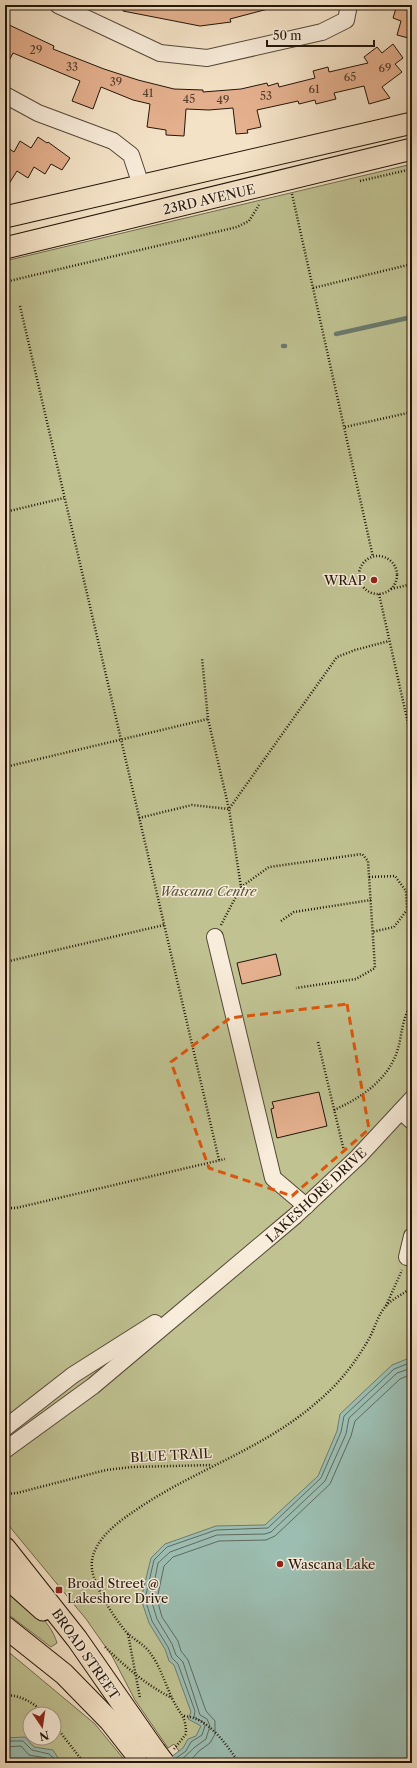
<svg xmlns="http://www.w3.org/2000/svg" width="417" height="1768" font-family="'Libre Caslon Text',serif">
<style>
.green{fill:#c0c292;stroke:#716c4e;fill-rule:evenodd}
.water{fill:#9cbeb2;stroke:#6b7b6f}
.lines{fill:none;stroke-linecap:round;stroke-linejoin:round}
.shore{stroke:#5f6a5e;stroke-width:1}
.stream{stroke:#6b7b6f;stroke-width:4.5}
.building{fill:#e4b08e;stroke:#22160a}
.minor-casing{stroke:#564939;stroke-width:18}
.major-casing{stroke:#22160a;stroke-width:23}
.path{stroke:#22160a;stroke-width:2.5;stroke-dasharray:1 2;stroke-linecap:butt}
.minor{stroke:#f8ecda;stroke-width:16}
.major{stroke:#f4e2c6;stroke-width:21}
.major-bridge-casing{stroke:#22160a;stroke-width:23;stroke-linecap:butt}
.major-bridge{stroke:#f4e2c6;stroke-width:21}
.marked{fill:none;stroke:#de560c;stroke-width:3;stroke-dasharray:8 5;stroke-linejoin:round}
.poi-dot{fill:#8f2418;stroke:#f8ecda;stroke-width:1.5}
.labels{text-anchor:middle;stroke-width:3;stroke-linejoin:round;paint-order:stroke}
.number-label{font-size:11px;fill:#523c2b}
.street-label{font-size:13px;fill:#22160a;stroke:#f8ecda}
.poi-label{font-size:13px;fill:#22160a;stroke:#f8ecda;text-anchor:start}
.park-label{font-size:13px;font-style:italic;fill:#59523a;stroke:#f8ecda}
</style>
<rect width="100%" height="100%" fill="#f4e2c6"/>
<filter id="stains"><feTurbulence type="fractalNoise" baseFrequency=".005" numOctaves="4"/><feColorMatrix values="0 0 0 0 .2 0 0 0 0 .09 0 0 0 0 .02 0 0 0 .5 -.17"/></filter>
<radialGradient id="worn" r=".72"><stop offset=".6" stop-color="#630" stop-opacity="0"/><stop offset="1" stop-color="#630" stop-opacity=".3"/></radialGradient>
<g class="green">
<polygon points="412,164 412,1763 179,1751 174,1744 168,1748 135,1700 112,1656 86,1619 5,1521 5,261"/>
<path d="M5,1587C24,1602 50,1618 57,1643L51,1647L5,1612Z"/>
<path d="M5,1649L95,1724L127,1763H5ZM30,1714H54V1738H30Z"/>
</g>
<g class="water">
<polygon points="412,1357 412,1763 163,1763 183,1748 188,1739 196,1736 201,1726 188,1719 191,1712 174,1665 169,1661 165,1649 149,1623 141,1599 151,1558 165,1544 216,1526 265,1525 318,1476 337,1431 340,1414 392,1365"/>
<polygon points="25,1737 34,1747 53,1750 58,1758 71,1763 5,1763 5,1738"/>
</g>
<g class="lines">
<g class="shore">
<polyline points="5,1741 23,1741 32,1750 49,1754 59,1763"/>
<polyline points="5,1747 21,1746 29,1755 46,1758 50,1763"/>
<polyline points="175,1759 186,1751 191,1742 202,1735 205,1726 203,1722 194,1717 195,1711 178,1664 172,1658 168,1647 152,1621 145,1599 154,1560 167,1547 216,1530 268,1528 321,1478 341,1432 344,1416 394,1369 412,1362"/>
<polyline points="178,1763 195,1747 206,1739 210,1726 207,1719 200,1715 183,1662 176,1655 172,1644 157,1619 151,1599 158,1563 170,1552 217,1535 265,1534 271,1532 325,1481 346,1434 349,1418 397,1373 412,1368"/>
<polyline points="188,1763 199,1751 210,1743 215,1734 215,1721 206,1711 188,1660 181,1651 178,1641 162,1617 157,1599 164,1566 173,1557 219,1541 266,1540 275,1536 330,1484 351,1436 355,1421 400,1379 412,1374"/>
</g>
<g class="stream">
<polyline points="336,334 412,317"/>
<polyline points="283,346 285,346"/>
</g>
</g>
<g class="building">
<polygon points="124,5 191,5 190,7 268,5 268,9 230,19 231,22 200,26 123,11"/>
<polygon points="397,5 412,5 412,39 397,35 401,21 393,18"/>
<polygon points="5,23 54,46 53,49 104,69 138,80 174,89 203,90 203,92 241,89 267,83 268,86 278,83 279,87 315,78 313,71 328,67 329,72 368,63 364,57 377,47 382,53 393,44 403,58 395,64 402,72 382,87 390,98 369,104 364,86 334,93 336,99 316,104 315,100 299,104 298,101 257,110 261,127 247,130 248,133 236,134 233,108 209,110 186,109 184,136 166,135 166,130 147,127 150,104 133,100 101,87 93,109 72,101 80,81 13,53 5,68"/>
<polygon points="38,137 47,143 48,142 70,158 62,170 51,164 45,174 34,167 28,178 17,171 5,190 5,146 14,152 20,141 31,148"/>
<polygon points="276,954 281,975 242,984 237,963"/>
<polygon points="319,1092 327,1126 277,1138 271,1109 274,1108 272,1102"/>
</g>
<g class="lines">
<g class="minor-casing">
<g id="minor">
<polyline points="58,5 160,53 207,58 322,32 346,20 349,5"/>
<polyline points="5,95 38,113 113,141 131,155 141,185"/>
<polyline points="215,937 273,1178 306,1206"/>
<polyline points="401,1111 412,1121"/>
<polyline points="407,1257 412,1236"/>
<polyline points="5,1428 73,1375 155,1323"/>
<polyline points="5,1450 93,1386 295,1216 358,1157 412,1099"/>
</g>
</g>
<g class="major-casing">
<g id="major">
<polyline points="5,217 412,123"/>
<polyline points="5,248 412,149"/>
<polyline points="5,1548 77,1639 155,1751"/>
<polyline points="5,1576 43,1610"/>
<polyline points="5,1627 64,1674 110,1721 143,1763"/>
</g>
</g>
<g class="path">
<polyline points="360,181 412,169"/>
<polyline points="292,194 373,557"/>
<polyline points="5,282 237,227 249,221 259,205"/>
<polyline points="313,288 412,264"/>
<polyline points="20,306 219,1160"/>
<polyline points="345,427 412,412"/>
<polyline points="5,512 64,498"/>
<circle cx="378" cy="575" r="19"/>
<polyline points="391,589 412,584"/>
<polyline points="379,594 412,741"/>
<polyline points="5,767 208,719"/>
<polyline points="139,818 192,805 229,809 208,719 202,658"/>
<polyline points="369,877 395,876 406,891 407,910 394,927 372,932"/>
<polyline points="241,887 269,867 362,854 368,861 375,968 356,979 296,988"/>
<polyline points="281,921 294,912 371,900"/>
<polyline points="221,925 241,887 229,809 337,657 355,650 389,641"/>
<polyline points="5,962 164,925"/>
<polyline points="318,1042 344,1151"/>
<path d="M334,1110C363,1097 391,1078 399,1045C402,1032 403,1015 412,1004"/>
<polyline points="5,1208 16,1208 225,1159"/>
<polyline points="386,1306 402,1270"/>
<polyline points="5,1494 17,1493 106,1470 132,1467 212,1465"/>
<polyline points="128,1634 140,1698"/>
<path d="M105,1647C126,1667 146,1685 172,1698"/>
<path d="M5,1695C21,1695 34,1703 45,1714"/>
<path d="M184,1716C209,1718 226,1744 239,1763"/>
<polyline points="54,1724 84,1763"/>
<path d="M174,1749L186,1734C186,1715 180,1715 173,1700C165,1684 161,1668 151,1654C145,1645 135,1640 127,1633C115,1619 94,1587 92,1569C89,1544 115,1524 133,1512C191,1471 262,1450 316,1403C339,1384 356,1362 370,1337C375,1327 379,1313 386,1306C393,1298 404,1294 412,1287"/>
</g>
<use href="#minor" class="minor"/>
<use href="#major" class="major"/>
<g class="major-bridge-casing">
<polyline id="major-bridge" points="155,1751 164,1763"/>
</g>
<use href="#major-bridge" class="major-bridge"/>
</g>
<path class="marked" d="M347,1004L369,1129L292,1196L209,1168L171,1062L230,1018Z"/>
<g class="poi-dot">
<circle cx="374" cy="580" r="4"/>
<circle cx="280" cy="1564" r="4"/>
<rect x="55" y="1586" width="8" height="8" rx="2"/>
</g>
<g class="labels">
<g class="number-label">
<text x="36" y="54">29</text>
<text x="72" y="71">33</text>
<text x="385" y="72">69</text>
<text x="350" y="81">65</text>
<text x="116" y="86">39</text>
<text x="314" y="93">61</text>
<text x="148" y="97">41</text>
<text x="266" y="100">53</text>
<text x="189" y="103">45</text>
<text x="223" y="104">49</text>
</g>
<g class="street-label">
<text transform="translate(209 199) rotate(-13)" y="5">23RD AVENUE</text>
<text transform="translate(316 1195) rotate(-43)" y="5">LAKESHORE DRIVE</text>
<text transform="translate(171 1455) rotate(-3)" y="5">BLUE TRAIL</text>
<text transform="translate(86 1654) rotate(55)" y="5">BROAD STREET</text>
</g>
<g class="poi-label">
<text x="366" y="585" text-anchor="end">WRAP</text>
<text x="288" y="1569">Wascana Lake</text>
<text x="67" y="1588">Broad Street @<tspan x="67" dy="15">Lakeshore Drive</tspan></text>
</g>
<g class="park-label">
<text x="208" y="896">Wascana Centre</text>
</g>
</g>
<rect width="417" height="1768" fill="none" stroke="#f4e2c6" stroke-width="20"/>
<rect x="6" y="6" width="405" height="1756" fill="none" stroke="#22160a" stroke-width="2"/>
<rect x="10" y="10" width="397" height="1748" fill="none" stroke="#22160a"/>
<g transform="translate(42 1726) rotate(167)"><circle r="19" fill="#f8ecda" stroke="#a29687"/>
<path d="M0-3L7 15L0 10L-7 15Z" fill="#8f2418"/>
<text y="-6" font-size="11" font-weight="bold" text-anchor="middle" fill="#22160a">N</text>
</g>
<path d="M267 40v6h107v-6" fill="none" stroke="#22160a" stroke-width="2"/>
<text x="273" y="40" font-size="12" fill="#22160a" stroke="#f8ecda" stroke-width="3" paint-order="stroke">50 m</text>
<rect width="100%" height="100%" filter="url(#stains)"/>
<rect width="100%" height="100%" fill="url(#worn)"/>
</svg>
